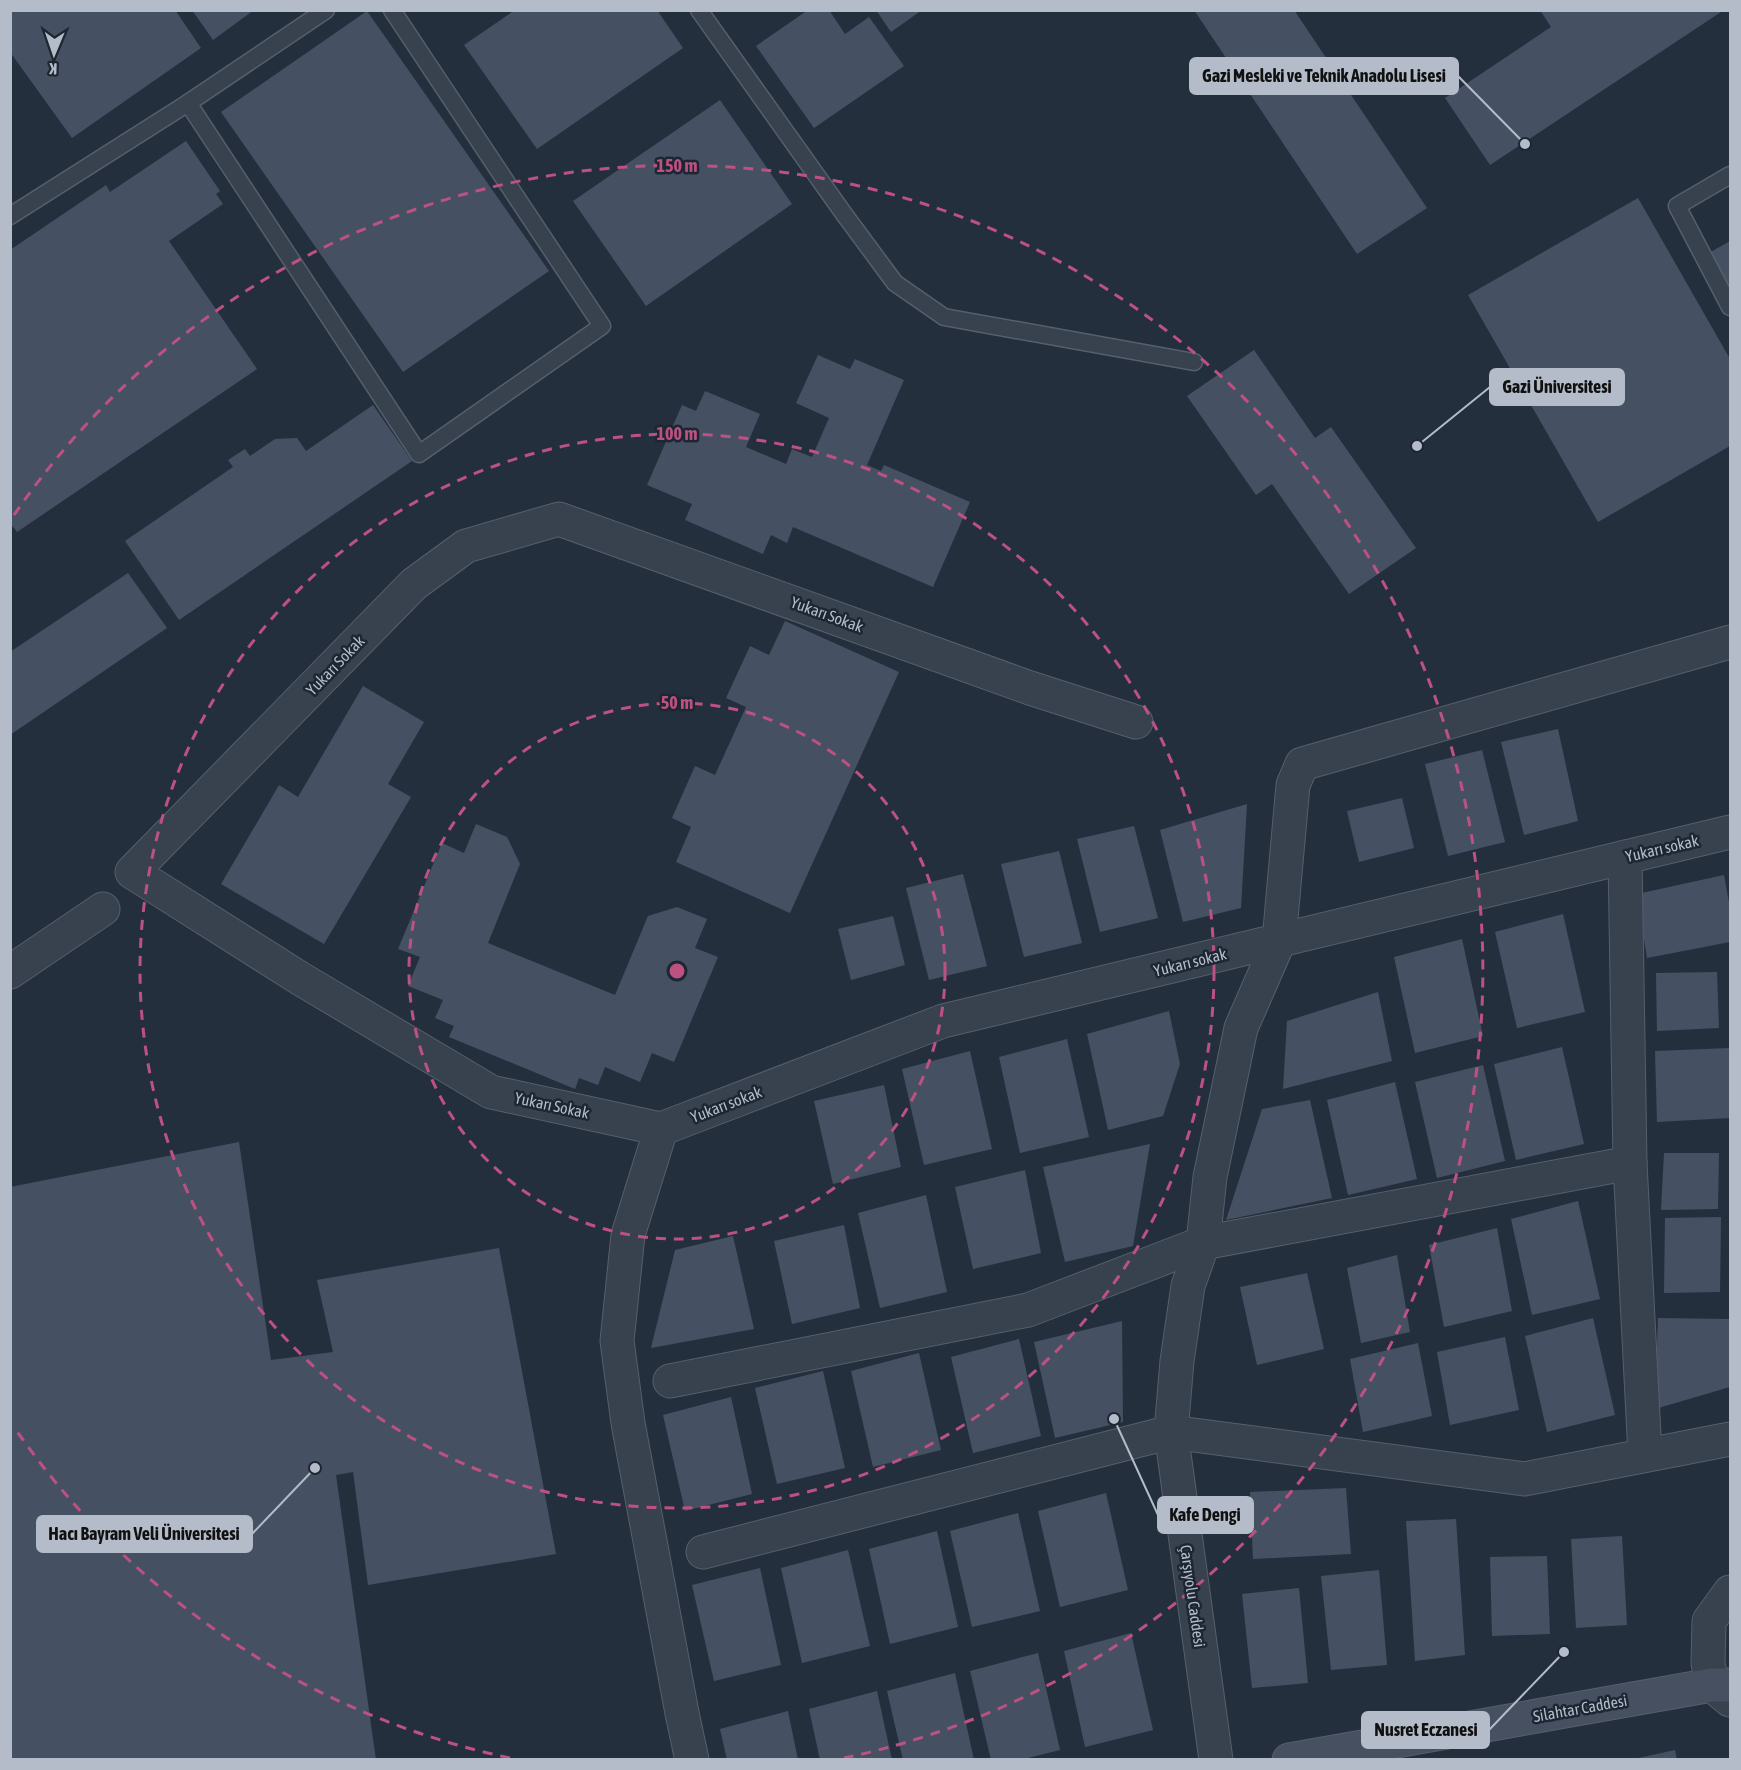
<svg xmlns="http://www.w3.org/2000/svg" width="1741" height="1770" font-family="'Asap Condensed',sans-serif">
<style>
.building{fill:#455162}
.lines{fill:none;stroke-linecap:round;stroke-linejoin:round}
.service-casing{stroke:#565f6c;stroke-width:19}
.minor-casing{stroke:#565f6c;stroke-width:35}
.secondary-casing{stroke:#565f6c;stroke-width:35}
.service{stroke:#38414e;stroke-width:16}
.minor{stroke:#38414e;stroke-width:33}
.secondary{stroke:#465061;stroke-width:33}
.ring{fill:none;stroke:#bd5182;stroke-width:3;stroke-dasharray:10 8}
.labels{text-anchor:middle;stroke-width:5;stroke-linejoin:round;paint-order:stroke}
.street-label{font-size:16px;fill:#b4bcc9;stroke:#1d2633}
.centre{fill:#bd5182;stroke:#1d2633;stroke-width:3}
.ring-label{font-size:18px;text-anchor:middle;font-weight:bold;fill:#bd5182;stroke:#1d2633;stroke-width:5;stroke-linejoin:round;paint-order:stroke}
.leader{fill:none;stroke:#b4bcc9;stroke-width:2}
.callout-dot{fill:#b4bcc9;stroke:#1d2633;stroke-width:2}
.callout{fill:#b4bcc9;stroke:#b4bcc9;stroke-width:2}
.callout-label{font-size:18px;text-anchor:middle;font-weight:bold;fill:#111}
</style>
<rect width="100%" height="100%" fill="#242f3e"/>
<g class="building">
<polygon points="10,10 175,10 201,48 72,138 10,52"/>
<polygon points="192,10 254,10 213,40"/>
<polygon points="515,10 657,10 683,48 537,149 464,45"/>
<polygon points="808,10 829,10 845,34 869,17 904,66 814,128 756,46"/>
<polygon points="876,10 922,10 891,32"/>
<polygon points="1194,10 1294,10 1427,208 1357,254"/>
<polygon points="1540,10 1719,10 1721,12 1490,165 1445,98 1551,27"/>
<polygon points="367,11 549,271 403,372 221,112"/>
<polygon points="720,100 792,204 646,306 573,201"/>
<polygon points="186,141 220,191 216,194 223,204 169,241 257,369 17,532 10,523 10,250 106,185 110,192"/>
<polygon points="1638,198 1730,359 1730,446 1598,522 1468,295"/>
<polygon points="1730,241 1730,289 1709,253"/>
<polygon points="1254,350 1315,438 1331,427 1416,548 1349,594 1272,484 1256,495 1187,396"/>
<polygon points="818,355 850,369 855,359 904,380 867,465 881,471 884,465 970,502 933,587 793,527 787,543 771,535 763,554 685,520 692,504 647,485 682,405 696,411 705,391 760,414 746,447 786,464 792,449 812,457 829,418 796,403"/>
<polygon points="373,405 412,461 179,620 125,541 233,467 228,460 245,449 250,456 275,439 297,438 306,451"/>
<polygon points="128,573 167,628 10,735 10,652"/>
<polygon points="785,621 899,672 790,913 676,862 691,827 672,818 695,766 715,775 746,707 726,698 750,646 769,655"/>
<polygon points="363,686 424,722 388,784 411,797 324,944 221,884 279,785 298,797"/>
<polygon points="1558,729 1578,821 1524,835 1501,742"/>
<polygon points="1482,750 1505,842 1448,856 1425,764"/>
<polygon points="1402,798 1414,848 1359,862 1347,811"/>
<polygon points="1247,804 1241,908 1183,922 1160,830"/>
<polygon points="476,824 507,837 520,864 488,943 615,995 648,916 677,907 707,919 695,948 718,957 674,1062 652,1053 640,1082 605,1067 598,1085 579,1078 575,1089 449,1037 454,1026 435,1018 443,1000 408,986 420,957 398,949 442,843 464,853"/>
<polygon points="1134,826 1158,918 1100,932 1077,839"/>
<polygon points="1059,851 1082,943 1024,957 1001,864"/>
<polygon points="963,874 987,966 929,980 906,888"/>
<polygon points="1724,875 1730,908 1730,942 1647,958 1637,894"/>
<polygon points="1563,914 1585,1012 1517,1028 1495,932"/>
<polygon points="893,916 905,965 851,980 838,929"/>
<polygon points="1462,939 1483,1036 1415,1053 1394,957"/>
<polygon points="1717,972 1719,1028 1657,1031 1656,973"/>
<polygon points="1378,992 1392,1061 1283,1089 1287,1021"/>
<polygon points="1169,1011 1180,1064 1163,1116 1108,1130 1087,1034"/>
<polygon points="1067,1039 1089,1137 1020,1153 999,1057"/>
<polygon points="1562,1047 1584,1144 1516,1160 1494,1064"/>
<polygon points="1730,1048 1730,1118 1657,1122 1655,1051"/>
<polygon points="970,1051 992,1149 924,1165 902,1069"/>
<polygon points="1483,1065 1505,1161 1437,1178 1415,1082"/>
<polygon points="1395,1082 1417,1179 1348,1195 1327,1100"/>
<polygon points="884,1085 901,1167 833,1184 814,1101"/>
<polygon points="1310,1100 1332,1198 1226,1220 1262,1109"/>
<polygon points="239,1142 271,1360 333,1352 317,1280 499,1248 556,1554 368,1585 353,1472 336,1475 376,1760 10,1760 10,1187"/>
<polygon points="1150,1144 1133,1246 1065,1262 1043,1167"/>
<polygon points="1664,1153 1719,1153 1718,1209 1661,1210"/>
<polygon points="1025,1170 1041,1253 973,1269 955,1187"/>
<polygon points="926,1195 947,1292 880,1308 858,1213"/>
<polygon points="1578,1201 1600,1299 1532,1315 1511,1219"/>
<polygon points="1721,1217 1720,1292 1664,1293 1665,1218"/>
<polygon points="844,1225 860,1308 792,1324 774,1241"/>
<polygon points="1497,1228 1512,1311 1444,1327 1429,1245"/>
<polygon points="733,1236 754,1329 651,1348 675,1250"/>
<polygon points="1397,1255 1410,1332 1361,1343 1347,1268"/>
<polygon points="1307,1273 1324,1349 1257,1365 1240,1287"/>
<polygon points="1593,1318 1615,1415 1547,1432 1525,1336"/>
<polygon points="1658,1318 1730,1319 1730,1387 1655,1409"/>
<polygon points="1122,1321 1123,1422 1055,1438 1034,1342"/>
<polygon points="1505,1337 1519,1410 1450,1425 1437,1352"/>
<polygon points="1019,1339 1041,1436 973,1453 951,1357"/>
<polygon points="1418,1343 1432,1416 1363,1432 1350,1359"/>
<polygon points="919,1353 941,1450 873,1467 851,1371"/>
<polygon points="823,1371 845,1468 777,1484 755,1388"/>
<polygon points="731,1397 752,1494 685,1511 663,1415"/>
<polygon points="1346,1488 1351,1554 1253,1559 1250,1492"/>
<polygon points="1106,1493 1128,1590 1060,1607 1038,1511"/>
<polygon points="1018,1513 1040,1611 972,1627 950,1531"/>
<polygon points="1456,1519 1465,1655 1415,1661 1406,1521"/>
<polygon points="937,1531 958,1627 890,1644 869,1549"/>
<polygon points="1622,1536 1627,1625 1576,1628 1571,1539"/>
<polygon points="848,1550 870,1646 802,1663 781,1568"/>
<polygon points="1547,1556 1550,1634 1492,1636 1490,1557"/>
<polygon points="760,1568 781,1665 714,1681 692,1585"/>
<polygon points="1379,1570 1387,1665 1331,1670 1321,1576"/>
<polygon points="1299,1588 1308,1683 1252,1688 1242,1594"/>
<polygon points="1131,1633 1153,1730 1085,1747 1064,1651"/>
<polygon points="1038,1653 1060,1750 1020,1760 991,1760 970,1671"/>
<polygon points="955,1673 974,1760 903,1760 887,1691"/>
<polygon points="877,1691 892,1760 820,1760 809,1709"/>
<polygon points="788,1711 798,1760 727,1760 720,1729"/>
<polygon points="1675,1750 1677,1760 1635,1760 1634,1759"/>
</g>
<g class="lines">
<g class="service-casing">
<g id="service">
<polyline points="699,10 844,214 895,283 944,317 1194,362"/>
<polyline points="188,103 419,454 602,326 392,10"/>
<polyline points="1730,175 1677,206 1730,307"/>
<polyline points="10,216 188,103 326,10"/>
</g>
</g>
<g class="minor-casing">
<g id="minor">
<polyline points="1625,857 1630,1163 1645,1455"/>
<polyline points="10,972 103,909"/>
<polyline points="661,1129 491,1092 301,979 132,872 414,584 466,546 559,519 1030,688 1136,722"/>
<polyline points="661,1129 943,1021 1730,832"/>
<polyline points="661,1129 628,1235 617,1341 628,1423 682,1713 692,1760"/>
<polyline points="670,1381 1028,1310 1203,1243 1630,1163"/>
<polyline points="703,1552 1171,1432 1524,1479 1730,1439"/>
<polyline points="1730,1592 1709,1621 1708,1663 1712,1685 1730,1700"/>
<polyline points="1216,1760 1171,1432 1177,1361 1188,1286 1203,1243 1210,1177 1241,1028 1279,941 1293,785 1302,764 1730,642"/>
</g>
</g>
<g class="secondary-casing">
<polyline id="secondary" points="1289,1760 1712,1685 1730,1685"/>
</g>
<use href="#service" class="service"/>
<use href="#minor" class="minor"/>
<use href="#secondary" class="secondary"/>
</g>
<g class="ring">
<circle cx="677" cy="971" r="268"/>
<circle cx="677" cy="971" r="537"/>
<path d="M510 1758A805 805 0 0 1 14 1427M14 515A805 805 0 1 1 844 1758"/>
</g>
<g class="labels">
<g class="street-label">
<text transform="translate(827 614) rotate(20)" y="6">Yukarı Sokak</text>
<text transform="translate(335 665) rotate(-46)" y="6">Yukarı Sokak</text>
<text transform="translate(1662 848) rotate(-13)" y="6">Yukarı sokak</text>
<text transform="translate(1190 962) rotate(-14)" y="6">Yukarı sokak</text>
<text transform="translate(726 1104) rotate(-21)" y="6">Yukarı sokak</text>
<text transform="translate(552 1105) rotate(12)" y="6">Yukarı Sokak</text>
<text transform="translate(1193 1596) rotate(82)" y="6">Çarşıyolu Caddesi</text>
<text transform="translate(1580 1708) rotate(-10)" y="6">Silahtar Caddesi</text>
</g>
</g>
<circle cx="677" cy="971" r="9" class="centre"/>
<g class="ring-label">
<text x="677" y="172">150 m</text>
<text x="677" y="440">100 m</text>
<text x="677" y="709">50 m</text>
</g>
<path class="leader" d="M1525 144L1458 76M1417 446L1490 387M1114 1419L1158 1515M315 1468L252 1534M1564 1652L1489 1730"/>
<g class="callout-dot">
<circle cx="1525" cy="144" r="6"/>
<circle cx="1417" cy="446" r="6"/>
<circle cx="1114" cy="1419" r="6"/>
<circle cx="315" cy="1468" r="6"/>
<circle cx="1564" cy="1652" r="6"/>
</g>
<g class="callout">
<rect x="1190" y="58" width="268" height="36" rx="6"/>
<rect x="1490" y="369" width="134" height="36" rx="6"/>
<rect x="1158" y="1497" width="95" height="36" rx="6"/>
<rect x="37" y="1516" width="215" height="36" rx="6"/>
<rect x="1362" y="1712" width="127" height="36" rx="6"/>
</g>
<g class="callout-label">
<text x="1324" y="82">Gazi Mesleki ve Teknik Anadolu Lisesi</text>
<text x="1557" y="393">Gazi Üniversitesi</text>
<text x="1205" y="1521">Kafe Dengi</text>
<text x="144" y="1540">Hacı Bayram Veli Üniversitesi</text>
<text x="1426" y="1736">Nusret Eczanesi</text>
</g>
<rect width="1741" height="1770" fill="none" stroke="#b4bcc9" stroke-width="24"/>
<g transform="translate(54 54) rotate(182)" stroke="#1d2633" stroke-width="4.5" paint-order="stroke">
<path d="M0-4.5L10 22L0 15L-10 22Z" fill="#b4bcc9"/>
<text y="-9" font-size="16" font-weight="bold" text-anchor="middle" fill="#b4bcc9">K</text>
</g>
</svg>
